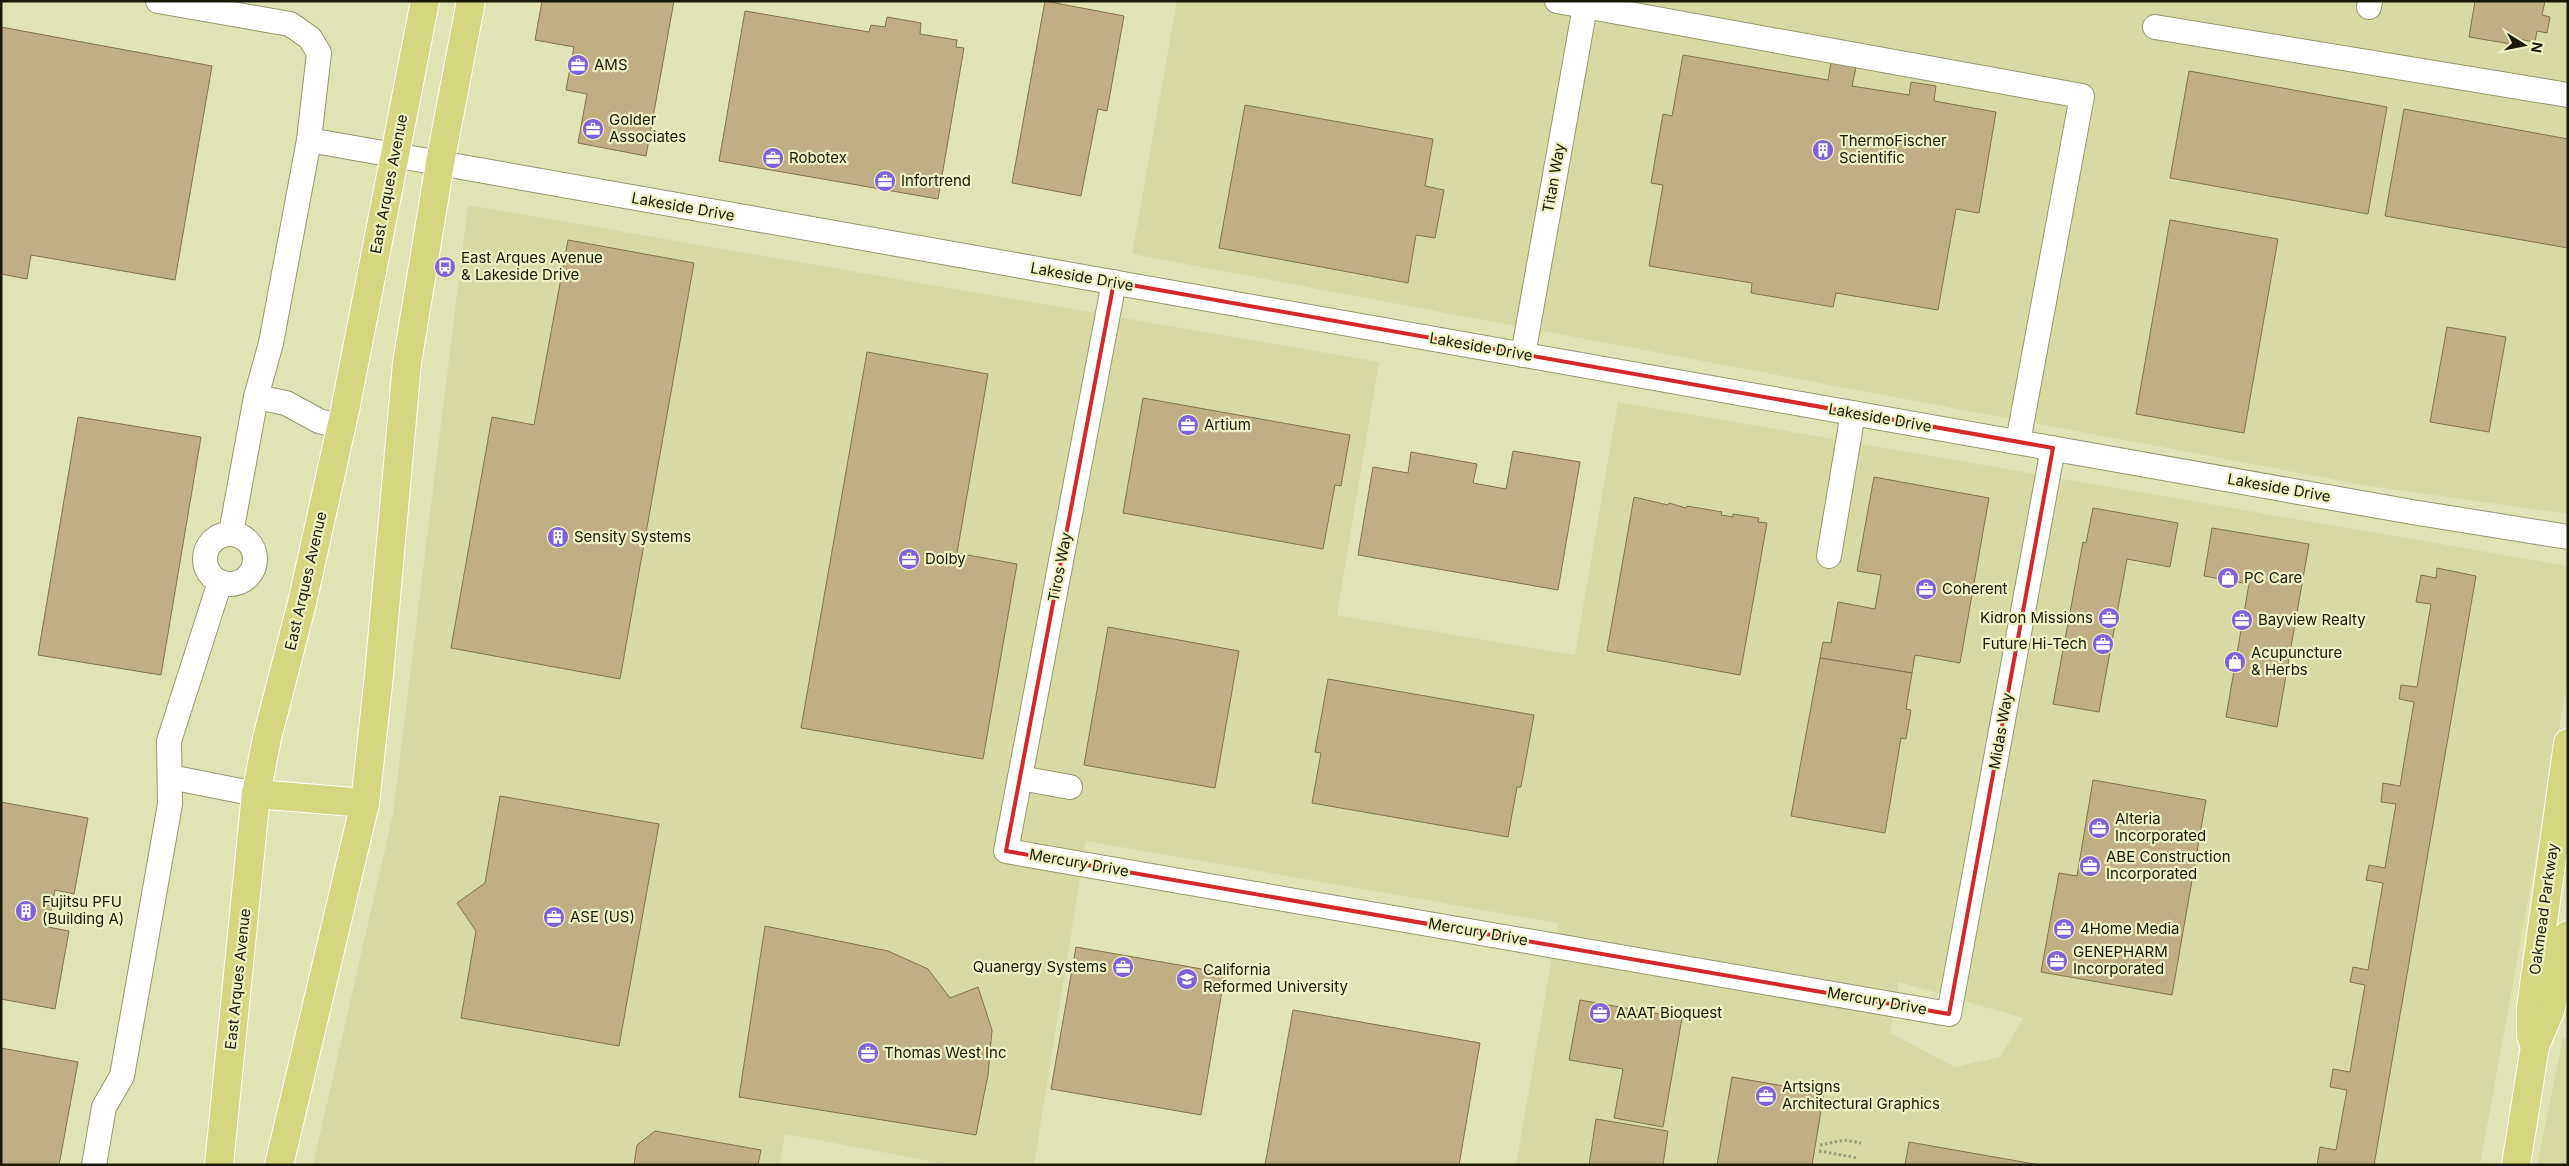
<svg xmlns="http://www.w3.org/2000/svg" width="2569" height="1166" font-family="Inter,sans-serif">
<style>
.built{fill:#d7daa3;fill-rule:evenodd}
.building{fill:#bfaf83;stroke:#827449}
.lines{fill:none;stroke-linecap:round;stroke-linejoin:round}
.minor-casing{stroke:#96986c;stroke-width:26}
.major-casing{stroke:#fff;stroke-width:30}
.path{stroke:#999c76;stroke-width:3;stroke-dasharray:2.5 2.5;stroke-linecap:butt}
.minor{stroke:#fff;stroke-width:24}
.major{stroke:#d4d680;stroke-width:28}
.marked{fill:none;stroke:#d62828;stroke-width:4;stroke-linejoin:round}
.labels{text-anchor:middle;stroke-width:4.5;stroke-linejoin:round;paint-order:stroke}
.poi-label{font-size:15px;fill:#181907;stroke:#eef1c1;text-anchor:start}
.street-label{font-size:15px;fill:#181907;stroke:#eef1c1}
</style>
<rect width="100%" height="100%" fill="#e0e4b4"/>
<g class="built">
<polygon points="1177,1 2568,1 2568,514 2369,486 1132,254"/>
<path d="M468,205L1379,362L1337,615L1575,655L1618,402L2568,566V679L2480,1165H1516L1558,923L1086,841L1034,1165H952L785,1134L779,1165H313L393,814ZM1899,982L2023,1018V1019L2000,1057L1955,1067L1890,1033Z"/>
<polygon points="2563,1038 2568,1039 2568,1165 2537,1165"/>
</g>
<g class="building">
<polygon points="542,1 674,1 646,156 578,143 587,94 566,90 574,47 535,40"/>
<polygon points="1045,1 1124,16 1107,111 1098,109 1081,196 1012,183"/>
<polygon points="2475,1 2545,1 2542,15 2550,17 2547,33 2537,31 2535,42 2518,39 2517,45 2469,37"/>
<polygon points="745,11 869,32 871,25 885,27 887,17 921,23 920,34 957,40 956,47 964,48 938,199 719,161"/>
<polygon points="1,27 212,66 175,280 31,255 27,279 1,274"/>
<polygon points="1683,55 1828,80 1831,63 1856,67 1852,86 1909,95 1911,82 1936,86 1934,101 1996,112 1979,213 1956,209 1938,310 1836,293 1833,307 1751,293 1752,283 1649,266 1663,185 1651,183 1663,114 1672,116"/>
<polygon points="2189,71 2387,107 2368,214 2170,178"/>
<polygon points="1245,105 1433,139 1425,186 1444,190 1435,238 1416,235 1408,283 1219,248"/>
<polygon points="2404,109 2568,139 2568,248 2385,216"/>
<polygon points="2170,220 2278,239 2244,433 2136,414"/>
<polygon points="568,240 694,263 620,679 451,648 492,417 534,425"/>
<polygon points="2447,327 2506,337 2489,432 2430,422"/>
<polygon points="867,352 988,374 957,553 1017,564 983,759 801,728"/>
<polygon points="1143,398 1350,435 1341,486 1335,485 1323,549 1123,513"/>
<polygon points="78,417 201,437 161,675 38,655"/>
<polygon points="1513,451 1580,462 1558,590 1358,555 1373,467 1408,473 1411,452 1477,464 1473,483 1506,489"/>
<polygon points="1874,477 1989,498 1960,663 1915,655 1912,673 1820,658 1823,642 1831,643 1838,602 1875,609 1881,575 1857,571"/>
<polygon points="1634,497 1668,505 1669,503 1686,508 1687,506 1722,512 1721,515 1733,517 1733,514 1759,518 1758,522 1767,523 1740,675 1607,651"/>
<polygon points="2093,508 2178,523 2170,567 2127,559 2099,712 2053,704 2083,542 2086,543"/>
<polygon points="2212,528 2309,544 2277,727 2226,717 2249,584 2204,576"/>
<polygon points="2437,568 2476,576 2374,1165 2317,1165 2320,1147 2336,1150 2347,1090 2330,1087 2333,1069 2350,1072 2365,985 2350,982 2353,967 2368,970 2383,883 2366,880 2369,865 2385,868 2396,804 2381,802 2383,783 2400,786 2414,702 2399,699 2401,685 2417,687 2431,604 2416,602 2421,575 2436,578"/>
<polygon points="1108,627 1239,651 1215,788 1084,765"/>
<polygon points="1820,658 1912,673 1906,709 1911,710 1906,739 1901,738 1885,833 1791,816"/>
<polygon points="1328,679 1534,715 1521,787 1517,787 1508,837 1312,803 1321,753 1315,752"/>
<polygon points="2093,780 2206,800 2172,995 2041,972 2059,873 2077,876"/>
<polygon points="500,796 659,824 619,1046 461,1018 476,931 457,903 485,883"/>
<polygon points="1,802 88,818 74,894 55,890 48,927 69,931 55,1009 1,999"/>
<polygon points="765,926 888,951 928,969 950,998 978,987 992,1030 988,1075 976,1135 739,1097"/>
<polygon points="1076,947 1225,973 1201,1115 1051,1089"/>
<polygon points="1580,1000 1682,1018 1663,1127 1614,1118 1623,1069 1569,1060"/>
<polygon points="1293,1010 1480,1043 1459,1165 1265,1165"/>
<polygon points="1,1048 78,1062 59,1165 1,1165"/>
<polygon points="1732,1077 1824,1093 1812,1165 1717,1165"/>
<polygon points="1596,1119 1668,1131 1663,1165 1589,1165"/>
<polygon points="655,1131 761,1150 758,1165 634,1165 637,1145"/>
<polygon points="1909,1142 2040,1165 1905,1165"/>
</g>
<g class="lines">
<g class="minor-casing">
<g id="minor">
<polyline points="158,1 290,24 310,38 319,53 309,140 271,343 256,397 231,533"/>
<polyline points="1557,1 2082,96 2018,442"/>
<polyline points="2369,7 2370,1"/>
<polyline points="2155,27 2568,95"/>
<polyline points="309,140 2412,512 2568,537"/>
<polyline points="1114,282 1006,851 1949,1014 2053,448"/>
<polyline points="1523,355 1586,1"/>
<polyline points="256,397 286,403 319,421 341,427"/>
<circle cx="230" cy="559" r="25"/>
<polyline points="1829,556 1853,413"/>
<polyline points="170,777 256,794"/>
<polyline points="1020,778 1070,787"/>
<polyline points="94,1165 104,1107 122,1076 170,804 169,741 220,582"/>
</g>
</g>
<g class="major-casing">
<g id="major">
<polyline points="256,794 365,803"/>
<polyline points="2535,1046 2531,1036 2531,1007 2568,743"/>
<polyline points="219,1165 256,794 267,738 302,603 345,410 425,1"/>
<polyline points="279,1165 365,803 379,675 407,363 440,163 471,1"/>
<polyline points="2516,1165 2535,1046 2550,1011 2568,935"/>
</g>
</g>
<g class="path">
<polyline points="1820,1145 1844,1140 1861,1143"/>
<polyline points="1819,1151 1858,1158"/>
</g>
<use href="#minor" class="minor"/>
<use href="#major" class="major"/>
</g>
<path class="marked" d="M1114,282L2053,448L1949,1014L1006,851Z"/>
<defs>
<g id="office-disc" transform="scale(1.125)"><circle r="9.5" fill="#7e61db" stroke="#eef1c1"/><path d="M-6-3h4V-5.5h4V-3h4V5H-6ZM-1-4.5V-3h2v-1.5ZM-6 0V1H6V0Z" fill="#fff"/></g>
<g id="building-disc" transform="scale(1.125)"><circle r="9.5" fill="#7e61db" stroke="#eef1c1"/><path d="M-4-6H4V6H1V3H-1V6H-4ZM-2.5-4.3h1.7v1.8h-1.7ZM.8-4.3h1.7v1.8H.8ZM-2.5-1h1.7V.8h-1.7ZM.8-1h1.7V.8H.8Z" fill="#fff"/></g>
<g id="bus-disc" transform="scale(1.125)"><circle r="9.5" fill="#7e61db" stroke="#eef1c1"/><path d="M-5-6H5V4H4V6H2V4H-2V6H-4V4H-5ZM-3.5-4V0h7V-4ZM-3.5 1.2v1.5H-2V1.2ZM2 1.2v1.5H3.5V1.2Z" fill="#fff"/></g>
<g id="shop-disc" transform="scale(1.125)"><circle r="9.5" fill="#7e61db" stroke="#eef1c1"/><path d="M-5-2.5h2.3a2.7 3.5 0 0 1 5.4 0H5L5.5 6h-11ZM-1.5-2.5h3a1.5 2.3 0 0 0-3 0Z" fill="#fff"/></g>
<g id="school-disc" transform="scale(1.125)"><circle r="9.5" fill="#7e61db" stroke="#eef1c1"/><path d="M0-5L7-2L0 1L-7-2ZM-4 1L0 2.5L4 1V4Q0 6-4 4Z" fill="#fff"/></g>
</defs>
<g fill-rule="evenodd">
<use href="#office-disc" x="578" y="65"/>
<use href="#office-disc" x="593" y="129"/>
<use href="#building-disc" x="1823" y="150"/>
<use href="#office-disc" x="773" y="158"/>
<use href="#office-disc" x="885" y="181"/>
<use href="#bus-disc" x="445" y="267"/>
<use href="#office-disc" x="1188" y="425"/>
<use href="#building-disc" x="558" y="537"/>
<use href="#office-disc" x="909" y="559"/>
<use href="#shop-disc" x="2228" y="578"/>
<use href="#office-disc" x="1926" y="589"/>
<use href="#office-disc" x="2109" y="618"/>
<use href="#office-disc" x="2242" y="620"/>
<use href="#office-disc" x="2103" y="644"/>
<use href="#shop-disc" x="2235" y="662"/>
<use href="#office-disc" x="2099" y="828"/>
<use href="#office-disc" x="2090" y="866"/>
<use href="#building-disc" x="26" y="911"/>
<use href="#office-disc" x="554" y="917"/>
<use href="#office-disc" x="2064" y="929"/>
<use href="#office-disc" x="2057" y="961"/>
<use href="#office-disc" x="1123" y="967"/>
<use href="#school-disc" x="1187" y="979"/>
<use href="#office-disc" x="1600" y="1013"/>
<use href="#office-disc" x="868" y="1053"/>
<use href="#office-disc" x="1766" y="1096"/>
</g>
<g class="labels">
<g class="poi-label">
<text x="594" y="70">AMS</text>
<text x="609" y="125">Golder<tspan x="609" dy="17">Associates</tspan></text>
<text x="1839" y="146">ThermoFischer<tspan x="1839" dy="17">Scientific</tspan></text>
<text x="789" y="163">Robotex</text>
<text x="901" y="186">Infortrend</text>
<text x="461" y="263">East Arques Avenue<tspan x="461" dy="17">&amp; Lakeside Drive</tspan></text>
<text x="1204" y="430">Artium</text>
<text x="574" y="542">Sensity Systems</text>
<text x="925" y="564">Dolby</text>
<text x="2244" y="583">PC Care</text>
<text x="1942" y="594">Coherent</text>
<text x="2093" y="623" text-anchor="end">Kidron Missions</text>
<text x="2258" y="625">Bayview Realty</text>
<text x="2087" y="649" text-anchor="end">Future Hi-Tech</text>
<text x="2251" y="658">Acupuncture<tspan x="2251" dy="17">&amp; Herbs</tspan></text>
<text x="2115" y="824">Alteria<tspan x="2115" dy="17">Incorporated</tspan></text>
<text x="2106" y="862">ABE Construction<tspan x="2106" dy="17">Incorporated</tspan></text>
<text x="42" y="907">Fujitsu PFU<tspan x="42" dy="17">(Building A)</tspan></text>
<text x="570" y="922">ASE (US)</text>
<text x="2080" y="934">4Home Media</text>
<text x="2073" y="957">GENEPHARM<tspan x="2073" dy="17">Incorporated</tspan></text>
<text x="1107" y="972" text-anchor="end">Quanergy Systems</text>
<text x="1203" y="975">California<tspan x="1203" dy="17">Reformed University</tspan></text>
<text x="1616" y="1018">AAAT Bioquest</text>
<text x="884" y="1058">Thomas West Inc</text>
<text x="1782" y="1092">Artsigns<tspan x="1782" dy="17">Architectural Graphics</tspan></text>
</g>
<g class="street-label">
<text transform="translate(1554 178) rotate(-80)" y="5">Titan Way</text>
<text transform="translate(389 184) rotate(-79)" y="5">East Arques Avenue</text>
<text transform="translate(683 207) rotate(10)" y="5">Lakeside Drive</text>
<text transform="translate(1082 277) rotate(10)" y="5">Lakeside Drive</text>
<text transform="translate(1481 347) rotate(10)" y="5">Lakeside Drive</text>
<text transform="translate(1880 418) rotate(10)" y="5">Lakeside Drive</text>
<text transform="translate(2279 488) rotate(10)" y="5">Lakeside Drive</text>
<text transform="translate(1060 567) rotate(-79)" y="5">Tiros Way</text>
<text transform="translate(306 581) rotate(-77)" y="5">East Arques Avenue</text>
<text transform="translate(2001 731) rotate(-80)" y="5">Midas Way</text>
<text transform="translate(1079 863) rotate(10)" y="5">Mercury Drive</text>
<text transform="translate(2544 909) rotate(-82)" y="5">Oakmead Parkway</text>
<text transform="translate(1478 932) rotate(10)" y="5">Mercury Drive</text>
<text transform="translate(238 979) rotate(-84)" y="5">East Arques Avenue</text>
<text transform="translate(1877 1001) rotate(10)" y="5">Mercury Drive</text>
</g>
</g>
<rect width="2569" height="1166" fill="none" stroke="#181907" stroke-width="5"/>
<g transform="translate(2524 45) rotate(100)" stroke="#eef1c1" stroke-width="4" paint-order="stroke">
<path d="M0-4L9 19L0 12L-9 19Z" fill="#181907"/>
<text y="-8" font-size="14" font-weight="bold" text-anchor="middle" fill="#181907">N</text>
</g>
</svg>
